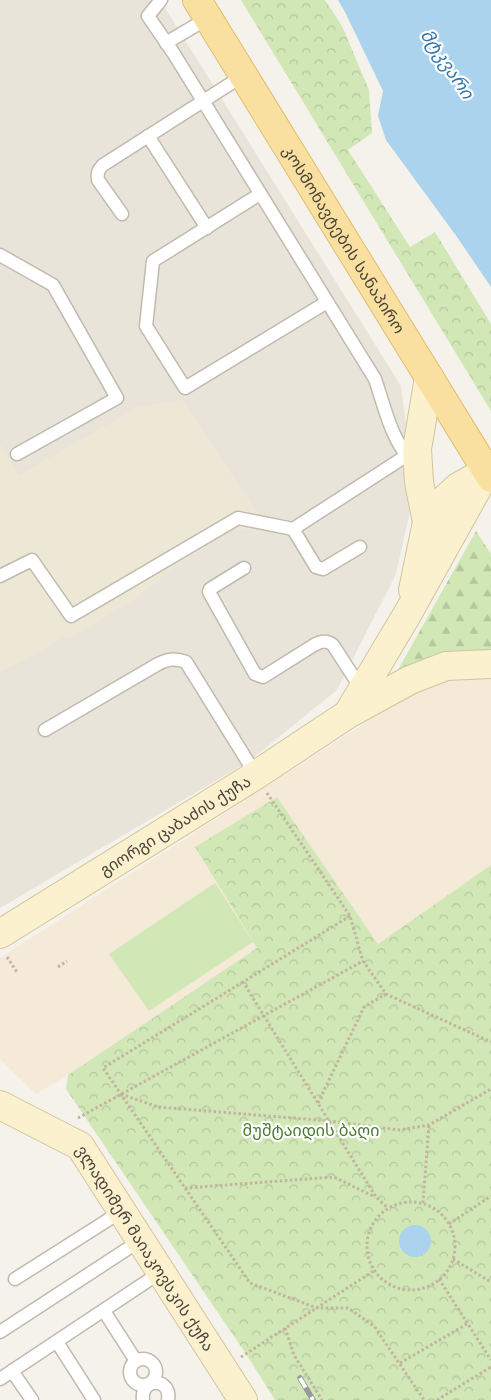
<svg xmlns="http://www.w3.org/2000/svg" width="491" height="1400" font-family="'Open Sans','Noto Sans Georgian',sans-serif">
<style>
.residential{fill:#e9e4da}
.commercial{fill:#f5e9d8}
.education{fill:#ede7d6}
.forest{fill:url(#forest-firs)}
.park{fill:url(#park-crowns)}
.pitch{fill:#d1e7b6}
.water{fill:#abd3ee}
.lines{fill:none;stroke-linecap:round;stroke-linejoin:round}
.lane-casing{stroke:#c0baae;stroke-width:15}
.secondary-casing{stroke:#d2c59d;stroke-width:30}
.primary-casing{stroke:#dfbd6f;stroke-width:30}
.path{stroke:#c1b5a0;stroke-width:3;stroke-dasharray:2.5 2.5;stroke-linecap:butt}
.lane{stroke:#fff;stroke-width:12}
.secondary{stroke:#fcf1ce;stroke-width:28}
.primary{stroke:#fae0a0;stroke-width:28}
.rail-casing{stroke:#999;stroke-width:5.5}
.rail{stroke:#fff;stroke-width:4;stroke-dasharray:11;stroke-linecap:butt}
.labels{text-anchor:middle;stroke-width:4.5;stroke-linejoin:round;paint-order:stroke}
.street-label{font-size:16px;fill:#494339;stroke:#fff}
.park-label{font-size:16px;fill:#4a792e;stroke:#fff}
.water-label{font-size:18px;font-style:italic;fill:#3478a9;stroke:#fff}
</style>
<defs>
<pattern id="forest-firs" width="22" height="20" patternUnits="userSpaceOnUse" patternTransform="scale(1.25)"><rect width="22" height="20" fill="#d1e7b6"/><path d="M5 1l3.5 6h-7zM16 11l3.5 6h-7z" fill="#b5c79d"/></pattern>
<pattern id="park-crowns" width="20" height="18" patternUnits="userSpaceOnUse" patternTransform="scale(1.25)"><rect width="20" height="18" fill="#d1e7b6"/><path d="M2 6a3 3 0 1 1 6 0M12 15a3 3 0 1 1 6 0" fill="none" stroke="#b5c79d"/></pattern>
</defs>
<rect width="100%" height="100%" fill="#f5f2eb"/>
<polygon class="residential" points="0,0 160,0 401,386 412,471 411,507 396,574 337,690 249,761 0,908"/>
<polygon class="commercial" points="491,671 491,865 378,944 277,797 195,847 257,948 68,1075 36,1094 0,1059 0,958 429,682"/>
<polygon class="education" points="182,400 257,513 256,532 237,527 177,564 135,599 96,623 66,640 64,637 25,660 0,672 0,444 19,475 138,407"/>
<polygon class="forest" points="476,531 491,554 491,654 395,675"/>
<g class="park">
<polygon points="241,0 325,0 342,26 369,90 372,133 348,150 410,247 435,232 491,324 491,411"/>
<polygon points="277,797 378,944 491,865 491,1400 275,1400 246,1354 66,1089 68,1075 257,948 195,847"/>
</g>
<polygon class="pitch" points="215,883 253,942 149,1011 109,954"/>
<g class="water">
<polygon points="338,0 491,0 491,287 457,237 386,140 378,116 383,91 345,12"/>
<circle cx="415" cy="1241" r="16"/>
</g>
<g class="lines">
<g class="lane-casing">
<g id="lane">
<path d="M161,0L148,16L174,54L375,379C385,408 391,440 413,463"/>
<polyline points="166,43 208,18"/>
<polyline points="148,136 207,228"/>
<polyline points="260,194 153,261 146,326 185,388 327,302"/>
<path d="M122,214L98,180C97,173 98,170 103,165L244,75"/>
<polyline points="0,255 53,285 117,398 17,454"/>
<polyline points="293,529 406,456"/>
<path d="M244,568L210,589L209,592L255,674L263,677L314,645C321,641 327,640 333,645L362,690"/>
<polyline points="0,576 32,560 71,616 238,518 293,529 316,567 323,569 360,547"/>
<path d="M45,730L158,664C168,659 175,658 186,662L256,775"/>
<polyline points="15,1279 122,1211"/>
<polyline points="104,1311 136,1361"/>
<polyline points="0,1332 141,1240"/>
<polyline points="57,1342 94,1400"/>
<circle cx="143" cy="1372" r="13"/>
<polyline points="12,1371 32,1400"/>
<polyline points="0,1379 161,1272"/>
<path d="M143,1400C140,1377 172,1377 168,1400"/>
</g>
</g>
<g class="secondary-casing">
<g id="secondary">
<polyline points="427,522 446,498 458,487 487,471"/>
<polyline points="413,590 427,522 419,482 417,449 429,377"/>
<polyline points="349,712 408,613 487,471"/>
<path id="s1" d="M0,934L256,775L348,714L410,680L446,666L491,664"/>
<path id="s2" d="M0,1105L80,1146L243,1400"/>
</g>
</g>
<g class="primary-casing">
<g id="primary">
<path id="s3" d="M197,0L491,478"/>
</g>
</g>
<g class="path">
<polyline points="267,793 350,916 363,961 386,994 491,1042"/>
<polyline points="350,916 243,982 376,1197 388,1208"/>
<polyline points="7,957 17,972"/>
<polyline points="58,967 67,961"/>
<polyline points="243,982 103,1068 250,1283 317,1308 348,1308 374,1326 424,1400"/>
<polyline points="121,1094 158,1107 330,1121 399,1130 429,1125 491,1089"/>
<polyline points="318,1103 364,1007 386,994"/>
<polyline points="78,1118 363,961"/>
<polyline points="185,1188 334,1177 375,1197"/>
<circle cx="411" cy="1246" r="44"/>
<polyline points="423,1203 429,1125"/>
<polyline points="449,1224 491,1196"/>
<polyline points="453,1259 491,1282"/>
<polyline points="439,1279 491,1360"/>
<polyline points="285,1328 294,1355 322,1400"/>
<polyline points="241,1357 375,1270"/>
<polyline points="400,1363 467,1324"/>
<polyline points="437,1400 491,1367"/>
</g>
<use href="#lane" class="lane"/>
<use href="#secondary" class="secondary"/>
<use href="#primary" class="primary"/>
<g class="rail-casing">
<polyline id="rail" points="300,1378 313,1400"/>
</g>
<use href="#rail" class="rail"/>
</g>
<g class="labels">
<g class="street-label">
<text dy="6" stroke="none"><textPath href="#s3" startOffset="281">კოსმონავტების სანაპირო</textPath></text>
<text dy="6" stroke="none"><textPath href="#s1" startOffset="206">გიორგი ცაბაძის ქუჩა</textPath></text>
<text dy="6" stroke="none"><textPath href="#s2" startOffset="211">ვლადიმერ მაიაკოვსკის ქუჩა</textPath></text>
</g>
<g class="park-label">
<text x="311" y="1136">მუშტაიდის ბაღი</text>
</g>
<g class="water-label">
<text transform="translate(447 64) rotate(56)" y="6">მტკვარი</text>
</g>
</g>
</svg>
